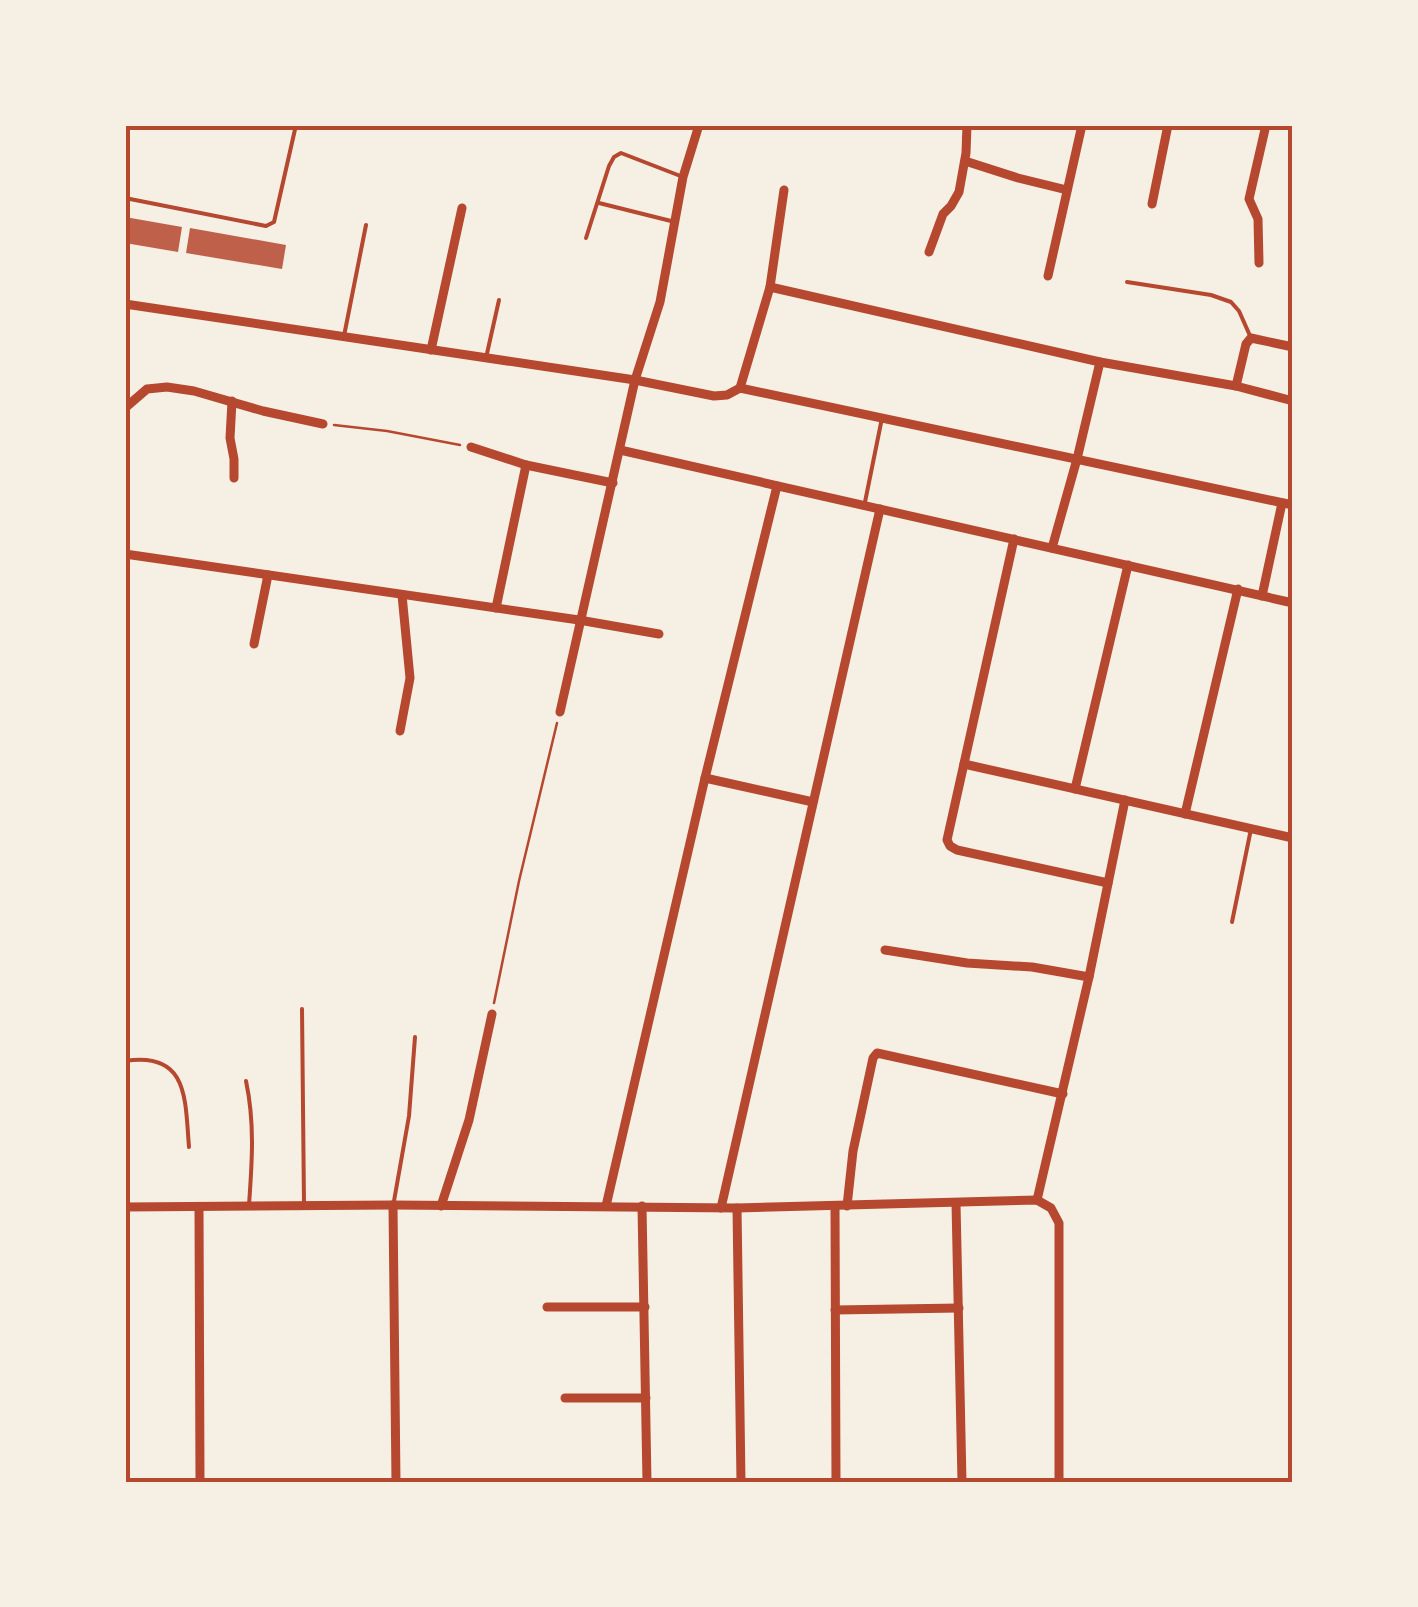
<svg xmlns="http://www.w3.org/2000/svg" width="1418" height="1607" font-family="Arial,sans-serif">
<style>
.building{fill:#bf614a}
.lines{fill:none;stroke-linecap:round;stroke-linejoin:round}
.path{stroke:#b5482f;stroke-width:2.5}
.service{stroke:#b5482f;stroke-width:4}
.minor{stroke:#b5482f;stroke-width:9}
.neatline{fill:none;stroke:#b5482f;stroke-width:4}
</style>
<rect width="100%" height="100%" fill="#f6efe4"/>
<g class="building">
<polygon points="125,217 182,227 178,252 125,243"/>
<polygon points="190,228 286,245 282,269 186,253"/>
</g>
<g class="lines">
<g class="path">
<polyline points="334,425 387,431 460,445"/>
<polyline points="494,1003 519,881 557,723"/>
</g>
<g class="service">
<polyline points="125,198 266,226 274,222 296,125"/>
<polyline points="599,203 675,222"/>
<polyline points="586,238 609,166 614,157 621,153 683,177"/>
<polyline points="1127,282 1211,295 1231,302 1239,311 1251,338"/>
<polyline points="344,336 366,225"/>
<polyline points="486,358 499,300"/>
<polyline points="865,502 882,418"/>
<polyline points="1232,922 1251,829"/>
<polyline points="302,1009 304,1204"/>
<path d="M125,1061C189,1051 185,1100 189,1147"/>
<path d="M246,1081C255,1123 252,1163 249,1205"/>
<polyline points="394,1201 409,1116 415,1037"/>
</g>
<g class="minor">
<polyline points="965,161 1018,178 1067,190"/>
<polyline points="1152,204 1168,125"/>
<polyline points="929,252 943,214 951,206 959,192 966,153 967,125"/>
<polyline points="1259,263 1258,219 1249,199 1266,125"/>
<polyline points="1048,276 1082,125"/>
<polyline points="770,287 1100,362 1236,386 1293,401"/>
<polyline points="125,304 635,380 714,396 727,395 740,388 1293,505"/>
<polyline points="431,350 462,208"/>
<polyline points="1236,386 1246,344 1251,338 1293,347"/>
<polyline points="740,388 770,287 784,190"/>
<polyline points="232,401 230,438 234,459 234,478"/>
<polyline points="125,408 147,389 167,387 194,391 263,411 323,424"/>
<polyline points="471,447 526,465 613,483"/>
<polyline points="620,450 1293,603"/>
<polyline points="1014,539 947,840 950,846 957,850 1108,883"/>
<polyline points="1052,548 1077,459 1100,362"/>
<polyline points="125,554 579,620 659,634"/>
<polyline points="1262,596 1282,503"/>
<polyline points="496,608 526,465"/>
<polyline points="254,644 268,575"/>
<polyline points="560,712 635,380 660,302 683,177 699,125"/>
<polyline points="400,731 410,678 402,595"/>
<polyline points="964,764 1293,838"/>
<polyline points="705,778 813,802"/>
<polyline points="1075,789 1128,565"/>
<polyline points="1185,814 1238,589"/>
<polyline points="885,950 967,963 1032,967 1089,977"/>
<polyline points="1037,1200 1089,977 1125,800"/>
<polyline points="956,1203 962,1482"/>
<polyline points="393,1205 396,1482"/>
<polyline points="441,1206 469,1120 492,1014"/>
<polyline points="606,1206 705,778 777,486"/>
<polyline points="642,1206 647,1482"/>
<polyline points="847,1206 853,1151 873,1058 877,1053 1063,1094"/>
<polyline points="125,1207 393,1205 737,1208 1037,1200 1051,1208 1059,1223 1059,1482"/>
<polyline points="199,1207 200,1482"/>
<polyline points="835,1207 836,1482"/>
<polyline points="721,1208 880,509"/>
<polyline points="737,1208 741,1482"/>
<polyline points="547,1307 645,1307"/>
<polyline points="835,1310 959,1308"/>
<polyline points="565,1398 646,1398"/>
</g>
</g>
<rect width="1418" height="1607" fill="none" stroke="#f6efe4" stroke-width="255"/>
<rect x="128" y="128" width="1162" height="1352" class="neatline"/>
</svg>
